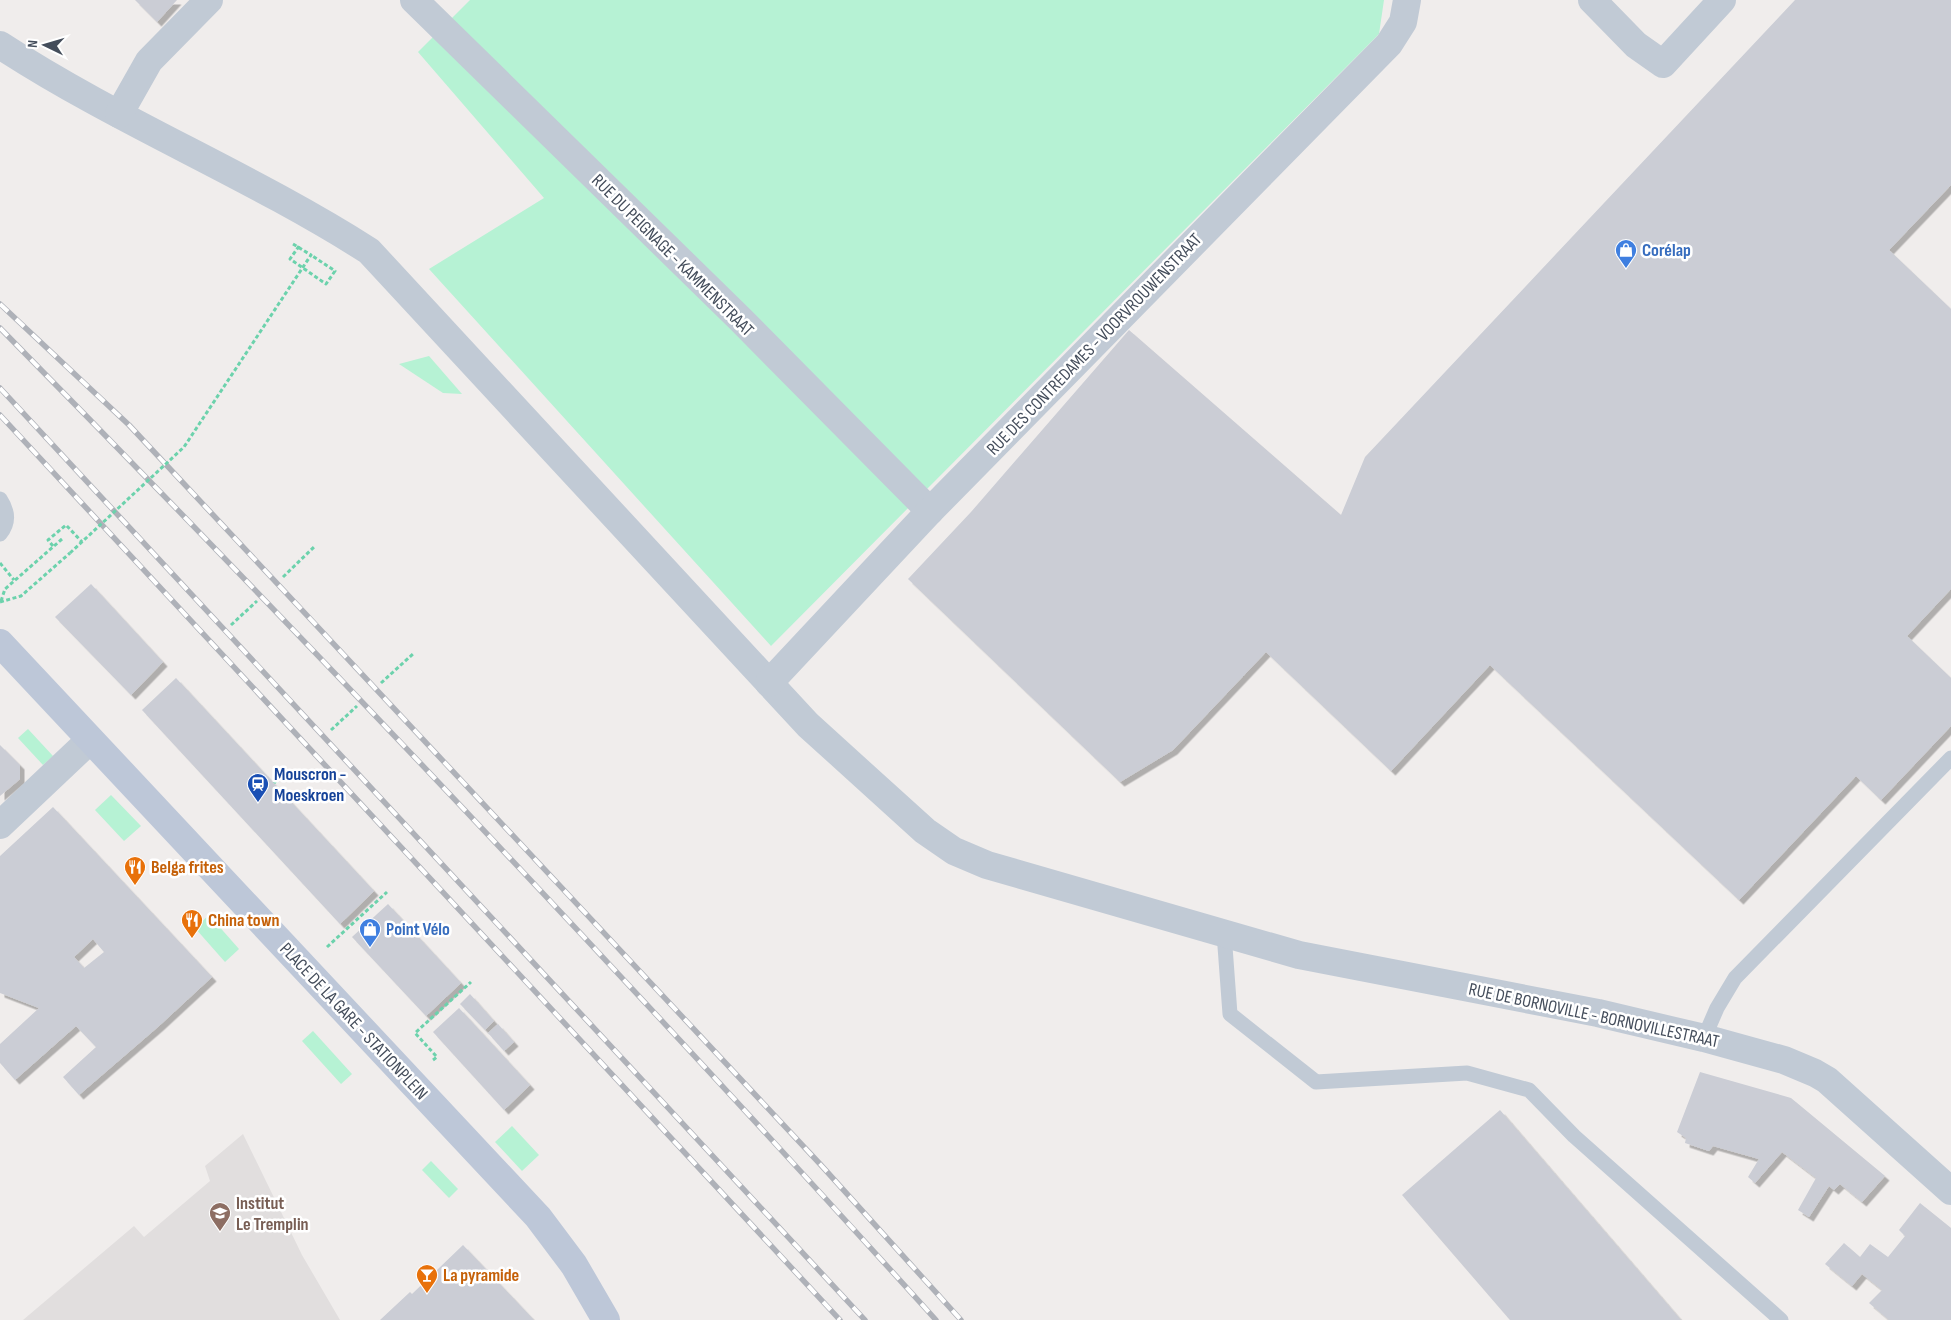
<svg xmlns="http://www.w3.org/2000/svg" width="1951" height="1320" font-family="'Sofia Sans Condensed',sans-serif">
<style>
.education{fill:#e1dede}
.green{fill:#b6f2d4}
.building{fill:#cbcdd5;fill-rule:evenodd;filter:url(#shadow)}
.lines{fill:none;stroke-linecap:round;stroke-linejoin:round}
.path{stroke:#6cd2ac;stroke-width:3;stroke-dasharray:4 2.5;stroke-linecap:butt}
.service{stroke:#c1cad5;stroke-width:15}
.minor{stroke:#c1cad5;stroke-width:28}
.secondary{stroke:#bdc7d8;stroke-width:28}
.rail-casing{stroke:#aeb1b8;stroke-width:5.5}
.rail{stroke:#fff;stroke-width:4;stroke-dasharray:11;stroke-linecap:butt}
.path-bridge{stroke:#6cd2ac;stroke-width:3;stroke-dasharray:4 2.5;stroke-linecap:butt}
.labels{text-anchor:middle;stroke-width:5;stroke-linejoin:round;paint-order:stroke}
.shop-label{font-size:18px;font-weight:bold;fill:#366cbe;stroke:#fff;text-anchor:start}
.street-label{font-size:18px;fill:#444d5b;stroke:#fff}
.transit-label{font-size:18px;font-weight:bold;fill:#164399;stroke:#fff;text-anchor:start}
.food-label{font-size:18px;font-weight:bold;fill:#c56008;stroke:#fff;text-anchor:start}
.education-label{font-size:18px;font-weight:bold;fill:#785e54;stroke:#fff;text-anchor:start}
</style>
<defs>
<filter id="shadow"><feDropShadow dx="4.5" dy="4.5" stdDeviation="0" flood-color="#0004"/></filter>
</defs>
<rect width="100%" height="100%" fill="#f0edec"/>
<polygon class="education" points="243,1134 302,1255 340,1320 23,1320 134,1226 144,1237 210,1181 205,1166"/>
<g class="green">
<polygon points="470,0 1384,0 1379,34 771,646 429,269 544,198 418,52"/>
<polygon points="429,356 462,394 443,393 399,364"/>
<polygon points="28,729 53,756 43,765 18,738"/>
<polygon points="111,795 141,826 124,841 95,810"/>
<polygon points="209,915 239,949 225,962 195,928"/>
<polygon points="313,1031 352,1074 341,1084 302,1041"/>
<polygon points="512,1126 539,1155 522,1171 495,1142"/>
<polygon points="431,1161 458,1189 449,1198 422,1170"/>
</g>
<g class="building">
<polygon points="135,0 177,0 157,22"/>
<polygon points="1795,0 1951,0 1951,185 1889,250 1951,309 1951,589 1907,636 1951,678 1951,726 1881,800 1856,776 1739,900 1490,665 1391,771 1266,652 1173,750 1120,782 908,579 971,512 1129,330 1341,515 1365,457"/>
<polygon points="91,584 163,662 131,695 55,617"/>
<polygon points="176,678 374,891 340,924 142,710"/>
<polygon points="0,745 20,765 20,779 0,796"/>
<path d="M53,807L212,977L159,1026L79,1095L63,1077L96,1047L76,1026L15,1080L0,1063V1044L39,1008L0,993V856ZM93,939L104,952L84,968L74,957Z"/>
<polygon points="388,904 461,983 426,1016 352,937"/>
<polygon points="470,994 494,1021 485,1030 460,1004"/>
<polygon points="459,1008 530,1085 504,1110 433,1032"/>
<polygon points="498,1024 514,1042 504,1051 488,1033"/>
<polygon points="1700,1072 1791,1098 1885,1176 1862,1202 1840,1184 1834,1190 1829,1186 1809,1217 1798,1210 1816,1178 1782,1152 1755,1183 1748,1177 1759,1159 1713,1146 1709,1151 1685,1143 1686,1138 1677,1132"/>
<polygon points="1500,1110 1681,1320 1510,1320 1402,1195"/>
<polygon points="1920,1203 1951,1228 1951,1320 1889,1320 1869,1303 1882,1290 1862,1274 1852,1286 1825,1264 1844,1243 1860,1257 1870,1244 1888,1257 1905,1236 1899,1230"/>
<polygon points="463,1245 534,1320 380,1320 410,1292 412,1294"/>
</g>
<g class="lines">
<g class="path">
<polyline points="299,246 290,259 326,284 335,271 311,255"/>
<polyline points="53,546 48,540 66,525 82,542"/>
<polyline points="0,563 14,580"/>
<polyline points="283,577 314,547"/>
<polyline points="1,601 5,589 62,539"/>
<polyline points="0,602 21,596 70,553"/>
<polyline points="231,625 257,601"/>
<polyline points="381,683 414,653"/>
<polyline points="331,730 357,706"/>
<polyline points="274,783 285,771"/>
<polyline points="327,947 387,892"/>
<polyline points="433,1060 437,1057 415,1033 471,982"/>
</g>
<g class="service">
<path d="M0,499C8,511 9,523 0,534"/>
<polyline points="1224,933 1230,1014 1316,1082 1467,1073 1529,1090 1574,1136 1781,1320"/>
<polyline points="1704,1038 1717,1008 1735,978 1951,758"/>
</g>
<g class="minor">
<polyline points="414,0 740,319 930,511"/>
<polyline points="1592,0 1636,45 1663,64 1722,0"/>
<path d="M0,45C118,122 250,175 369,251L808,725L925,831L954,851L987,865L1299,955L1598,1013L1704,1038L1784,1060L1815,1073L1827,1080L1951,1191"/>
<polyline points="119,114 149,61 209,0"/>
<polyline points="769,683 930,511 1389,44 1403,22 1407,0"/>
<polyline points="0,825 90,740"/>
</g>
<polyline class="secondary" points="0,643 538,1217 574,1265 606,1320"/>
<g class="rail-casing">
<g id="rail">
<polyline points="0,304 129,425 820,1164 961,1320"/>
<path d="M0,328C319,652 631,983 936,1320"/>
<polyline points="0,388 865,1320"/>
<polyline points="0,415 840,1320"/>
</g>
</g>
<use href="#rail" class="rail"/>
<polyline class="path-bridge" points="70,553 184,447 311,255 293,244"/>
</g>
<defs>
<g id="shop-pin" transform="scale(1.125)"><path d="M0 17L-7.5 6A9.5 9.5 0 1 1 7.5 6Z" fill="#3f7fe0" stroke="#fff"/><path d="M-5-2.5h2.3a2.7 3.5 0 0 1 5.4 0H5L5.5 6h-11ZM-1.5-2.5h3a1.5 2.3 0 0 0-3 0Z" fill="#fff"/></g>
<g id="station-pin" transform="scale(1.125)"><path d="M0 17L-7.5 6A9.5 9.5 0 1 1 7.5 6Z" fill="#1a4fb4" stroke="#fff"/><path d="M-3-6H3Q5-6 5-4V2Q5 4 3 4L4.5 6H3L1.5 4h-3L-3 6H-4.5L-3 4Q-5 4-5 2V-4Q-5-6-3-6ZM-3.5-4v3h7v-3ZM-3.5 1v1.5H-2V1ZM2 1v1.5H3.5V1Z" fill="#fff"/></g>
<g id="restaurant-pin" transform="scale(1.125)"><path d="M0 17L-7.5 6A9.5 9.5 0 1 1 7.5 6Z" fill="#e8710a" stroke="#fff"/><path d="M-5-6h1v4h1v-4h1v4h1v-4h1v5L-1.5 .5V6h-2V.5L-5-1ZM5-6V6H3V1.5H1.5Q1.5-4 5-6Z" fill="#fff"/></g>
<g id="school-pin" transform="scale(1.125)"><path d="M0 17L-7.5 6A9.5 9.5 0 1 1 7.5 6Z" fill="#8d6e63" stroke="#fff"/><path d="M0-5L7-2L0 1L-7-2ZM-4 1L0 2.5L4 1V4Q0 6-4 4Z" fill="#fff"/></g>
<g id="bar-pin" transform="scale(1.125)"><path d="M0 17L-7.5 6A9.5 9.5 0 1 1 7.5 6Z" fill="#e8710a" stroke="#fff"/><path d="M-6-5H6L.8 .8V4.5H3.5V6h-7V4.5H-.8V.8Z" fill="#fff"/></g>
</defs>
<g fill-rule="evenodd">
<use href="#shop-pin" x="1626" y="250"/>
<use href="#station-pin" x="258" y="784"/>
<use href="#restaurant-pin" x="135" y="867"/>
<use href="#restaurant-pin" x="192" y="920"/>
<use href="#shop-pin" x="370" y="929"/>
<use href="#school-pin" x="220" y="1213"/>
<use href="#bar-pin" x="427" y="1275"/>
</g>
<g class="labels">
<g class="shop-label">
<text x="1642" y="256">Corélap</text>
<text x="386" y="935">Point Vélo</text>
</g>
<g class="street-label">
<text transform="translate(673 255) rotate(45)" y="6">RUE DU PEIGNAGE - KAMMENSTRAAT</text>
<text transform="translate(1094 344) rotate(-46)" y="6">RUE DES CONTREDAMES - VOORVROUWENSTRAAT</text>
<text transform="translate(1594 1015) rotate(12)" y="6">RUE DE BORNOVILLE - BORNOVILLESTRAAT</text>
<text transform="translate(354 1021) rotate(47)" y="6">PLACE DE LA GARE - STATIONPLEIN</text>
</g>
<g class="transit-label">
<text x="274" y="780">Mouscron -<tspan x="274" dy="21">Moeskroen</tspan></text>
</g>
<g class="food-label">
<text x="151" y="873">Belga frites</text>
<text x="208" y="926">China town</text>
<text x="443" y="1281">La pyramide</text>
</g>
<g class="education-label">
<text x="236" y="1209">Institut<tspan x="236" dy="21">Le Tremplin</tspan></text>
</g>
</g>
<g transform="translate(45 45) rotate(275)" stroke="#ffffff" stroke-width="4" paint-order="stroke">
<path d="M0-4L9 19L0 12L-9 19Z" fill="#444d5b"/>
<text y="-8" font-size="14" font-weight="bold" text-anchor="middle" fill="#444d5b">N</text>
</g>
</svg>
